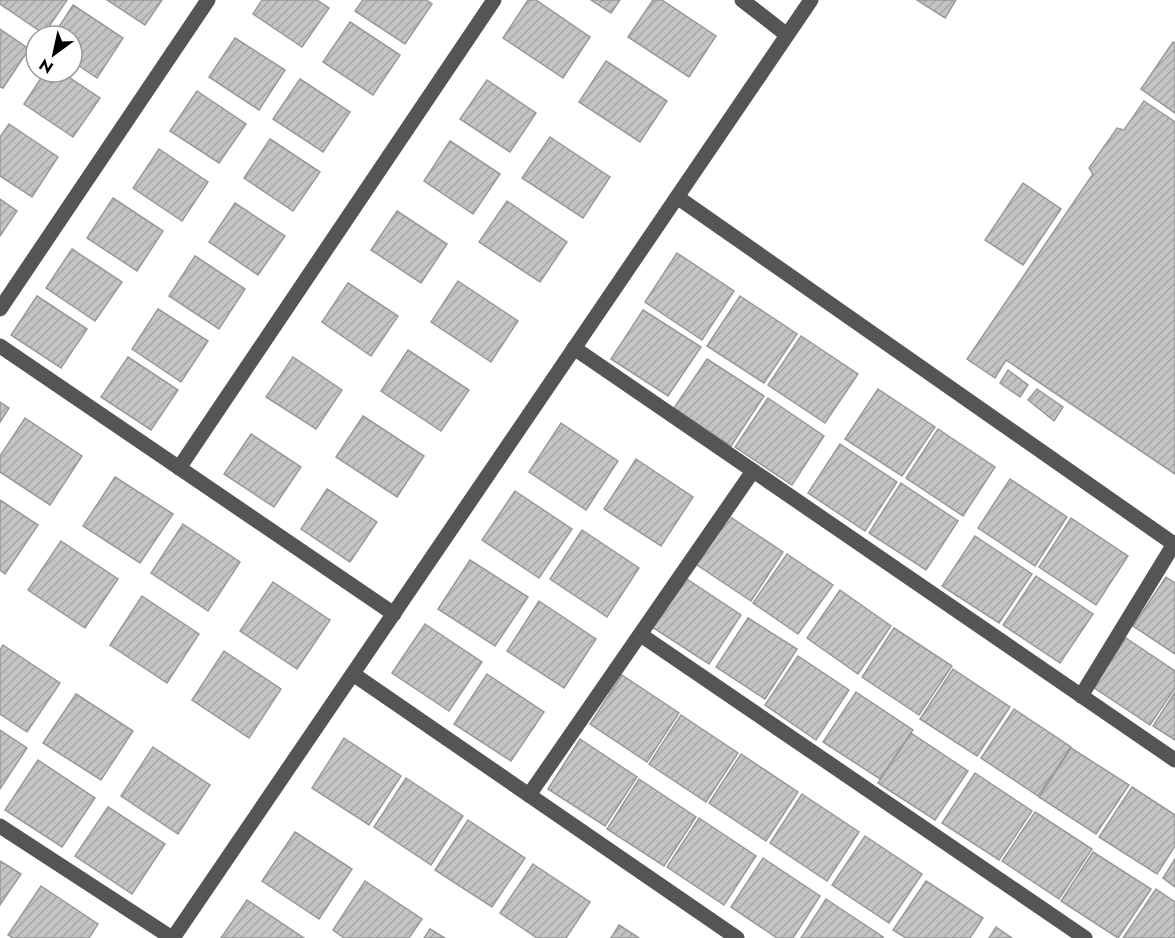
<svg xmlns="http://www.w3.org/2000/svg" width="1175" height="938" font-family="Jost,sans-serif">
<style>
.building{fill:url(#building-hatch);stroke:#999;stroke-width:1.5}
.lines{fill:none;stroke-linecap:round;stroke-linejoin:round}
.minor{stroke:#555;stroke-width:15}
</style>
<defs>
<pattern id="building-hatch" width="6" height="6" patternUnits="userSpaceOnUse" patternTransform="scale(1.5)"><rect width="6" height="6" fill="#c4c4c4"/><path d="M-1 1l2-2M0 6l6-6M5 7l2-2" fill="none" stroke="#a7a7a7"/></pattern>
</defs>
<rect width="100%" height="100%" fill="#fff"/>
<g class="building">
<polygon points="0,0 67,0 44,34 0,4"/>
<polygon points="107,0 162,0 145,25"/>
<polygon points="262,0 317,0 329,8 302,47 253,14"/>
<polygon points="363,0 426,0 432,4 405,44 355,11"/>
<polygon points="528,0 536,0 590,37 563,78 503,38"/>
<polygon points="591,0 620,0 611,13"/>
<polygon points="653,0 662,0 716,36 689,77 628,37"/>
<polygon points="917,0 956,0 945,18"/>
<polygon points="73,5 123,38 97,78 72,61 72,36 53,36"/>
<polygon points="350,22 400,55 373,95 323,62"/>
<polygon points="0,29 29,49 3,88 0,87"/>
<polygon points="235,38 285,70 259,110 209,77"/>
<polygon points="1173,42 1175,43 1175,113 1141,89"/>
<polygon points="606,61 667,101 640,142 579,102"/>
<polygon points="45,72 61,72 100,98 73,137 24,104"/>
<polygon points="300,79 350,112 323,152 273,119"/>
<polygon points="487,80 536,113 510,152 460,119"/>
<polygon points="197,91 246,124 219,163 170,131"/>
<polygon points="1144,101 1175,122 1175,474 1006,360 995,378 967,359 1093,174 1089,168 1117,128 1124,130"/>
<polygon points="9,124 58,157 32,197 0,176 0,137"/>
<polygon points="550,137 610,177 583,218 522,178"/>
<polygon points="270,139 320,172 293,211 244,178"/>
<polygon points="450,141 500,174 473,214 424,181"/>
<polygon points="159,149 208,182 182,221 133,188"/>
<polygon points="1023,183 1061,209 1023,265 985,240"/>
<polygon points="113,198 163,231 137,271 87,238"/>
<polygon points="0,199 17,211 0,236"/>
<polygon points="507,201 567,242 540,282 479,242"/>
<polygon points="235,203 285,236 258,275 209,242"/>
<polygon points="397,211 447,244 421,283 371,250"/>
<polygon points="72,249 122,282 95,321 46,288"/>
<polygon points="677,253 734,291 702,340 645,302"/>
<polygon points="195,256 245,289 219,329 169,296"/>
<polygon points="458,281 518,321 491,362 431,322"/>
<polygon points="348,283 398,316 371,356 322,322"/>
<polygon points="37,296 87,329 61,368 11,335"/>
<polygon points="740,296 797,334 764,383 707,346"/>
<polygon points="158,309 208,341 181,382 132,349"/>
<polygon points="643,310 701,347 668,396 611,359"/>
<polygon points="801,336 858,374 825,423 768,385"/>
<polygon points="408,350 469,390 441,431 381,391"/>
<polygon points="128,357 178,390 151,430 101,397"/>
<polygon points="293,357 342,390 316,429 266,397"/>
<polygon points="707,359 764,396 731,446 674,408"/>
<polygon points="1008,370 1028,385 1020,397 1000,383"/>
<polygon points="878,389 935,427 902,476 845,439"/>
<polygon points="1037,389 1063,407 1054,421 1028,400"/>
<polygon points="768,398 824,436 792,485 735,447"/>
<polygon points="0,402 9,408 0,422"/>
<polygon points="363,416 424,456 397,497 336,457"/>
<polygon points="25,418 82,456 50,505 0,472 0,456"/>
<polygon points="561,423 618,461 586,510 529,472"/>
<polygon points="938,429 995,467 963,516 906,478"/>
<polygon points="251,434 301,467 274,507 224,474"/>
<polygon points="840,444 897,482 865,531 808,493"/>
<polygon points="636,459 693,497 661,546 604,509"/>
<polygon points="115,477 173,514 140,563 83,526"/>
<polygon points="1010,479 1067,517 1035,566 978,528"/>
<polygon points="901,483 958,521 926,570 869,533"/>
<polygon points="327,489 377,522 350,562 301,529"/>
<polygon points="515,491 572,529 539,578 482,540"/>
<polygon points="0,500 38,525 5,574 0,570"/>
<polygon points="726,514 783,552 751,601 694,563"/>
<polygon points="1071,518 1128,556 1096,605 1039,567"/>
<polygon points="183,524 240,562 208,611 151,573"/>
<polygon points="582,530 639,568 607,617 550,579"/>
<polygon points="975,536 1032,574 999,623 942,586"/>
<polygon points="61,541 118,579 85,628 28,590"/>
<polygon points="787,554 833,585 798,634 753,603"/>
<polygon points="470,560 528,597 495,646 438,609"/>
<polygon points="1036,576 1093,614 1060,663 1003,625"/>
<polygon points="684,577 741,615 709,664 652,627"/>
<polygon points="1166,577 1175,583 1175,654 1133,626"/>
<polygon points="273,582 330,620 297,669 240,631"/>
<polygon points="840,590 891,626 858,674 807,638"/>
<polygon points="142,596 199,634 167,683 110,645"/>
<polygon points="539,601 596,639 564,688 507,651"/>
<polygon points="748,618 797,649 765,699 716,667"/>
<polygon points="425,624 482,662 449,711 392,673"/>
<polygon points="894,628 952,666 919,715 862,677"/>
<polygon points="1126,638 1175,671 1175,688 1150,725 1093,687"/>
<polygon points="3,645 60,683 27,732 0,714 0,650"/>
<polygon points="224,651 281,689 249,738 192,700"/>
<polygon points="798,656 849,690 816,740 765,705"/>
<polygon points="953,669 1010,707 977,756 920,719"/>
<polygon points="487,674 544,712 511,761 454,724"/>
<polygon points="622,675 679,713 647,762 590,724"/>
<polygon points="856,692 913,730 880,779 823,742"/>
<polygon points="1175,692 1175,740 1153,726"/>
<polygon points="76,694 133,731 101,780 43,743"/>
<polygon points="1014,709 1071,747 1038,796 981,758"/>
<polygon points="681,715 738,753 706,802 649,764"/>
<polygon points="0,730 27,748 0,789"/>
<polygon points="911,733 968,771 935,820 878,783"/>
<polygon points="344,738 401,776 369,825 312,788"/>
<polygon points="580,739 637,777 605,826 548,789"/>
<polygon points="153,747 210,785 178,834 121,796"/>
<polygon points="1071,748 1129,785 1096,834 1039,797"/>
<polygon points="741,754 798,792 766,841 709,803"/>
<polygon points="38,760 95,798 62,847 5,810"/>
<polygon points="975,773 1032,811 999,860 942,823"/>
<polygon points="406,778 463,816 431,865 374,827"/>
<polygon points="639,779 696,817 664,866 607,829"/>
<polygon points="1132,787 1175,815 1175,846 1157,874 1099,837"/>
<polygon points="802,794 859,832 827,881 770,843"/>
<polygon points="108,807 165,844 132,894 75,856"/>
<polygon points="1035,812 1092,849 1059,899 1002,861"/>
<polygon points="699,818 756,856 724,905 667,867"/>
<polygon points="468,820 525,858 492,907 435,870"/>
<polygon points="295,832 352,869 319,919 262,881"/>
<polygon points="865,836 922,874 889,923 832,885"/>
<polygon points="1093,852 1151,889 1118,938 1061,901"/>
<polygon points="763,858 820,896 793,938 777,938 731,907"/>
<polygon points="1175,859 1175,887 1163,878"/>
<polygon points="0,861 21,874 0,905"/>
<polygon points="533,864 590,902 566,938 537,938 500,913"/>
<polygon points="365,881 422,919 409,938 344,938 333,930"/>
<polygon points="926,881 983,918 970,938 906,938 893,930"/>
<polygon points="41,886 98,924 89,938 13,938 8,935"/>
<polygon points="1156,889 1175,902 1175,938 1123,938"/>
<polygon points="826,899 883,937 883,938 801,938"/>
<polygon points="247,900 304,938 221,938"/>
<polygon points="619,925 639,938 611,938"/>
<polygon points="996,927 1012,938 989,938"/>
<polygon points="430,929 445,938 424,938"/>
</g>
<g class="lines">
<g class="minor">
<polyline points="742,0 787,35"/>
<polyline points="677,197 1174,544"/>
<polyline points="0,309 208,0"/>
<polyline points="0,346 394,614"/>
<polyline points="574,348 1175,760"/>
<polyline points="179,468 494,0"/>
<polyline points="641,635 1085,938"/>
<polyline points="353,674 737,938"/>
<polyline points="1081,696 1174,544 1175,545"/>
<polyline points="529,795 753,471"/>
<polyline points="0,826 172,938"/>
<polyline points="173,938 811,0"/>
</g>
</g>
<g transform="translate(54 54) rotate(213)"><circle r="28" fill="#ffffff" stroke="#999999" stroke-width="1.5"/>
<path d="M0-4.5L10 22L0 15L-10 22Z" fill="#000000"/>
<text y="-9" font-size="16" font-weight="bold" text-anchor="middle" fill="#000000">N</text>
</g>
</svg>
